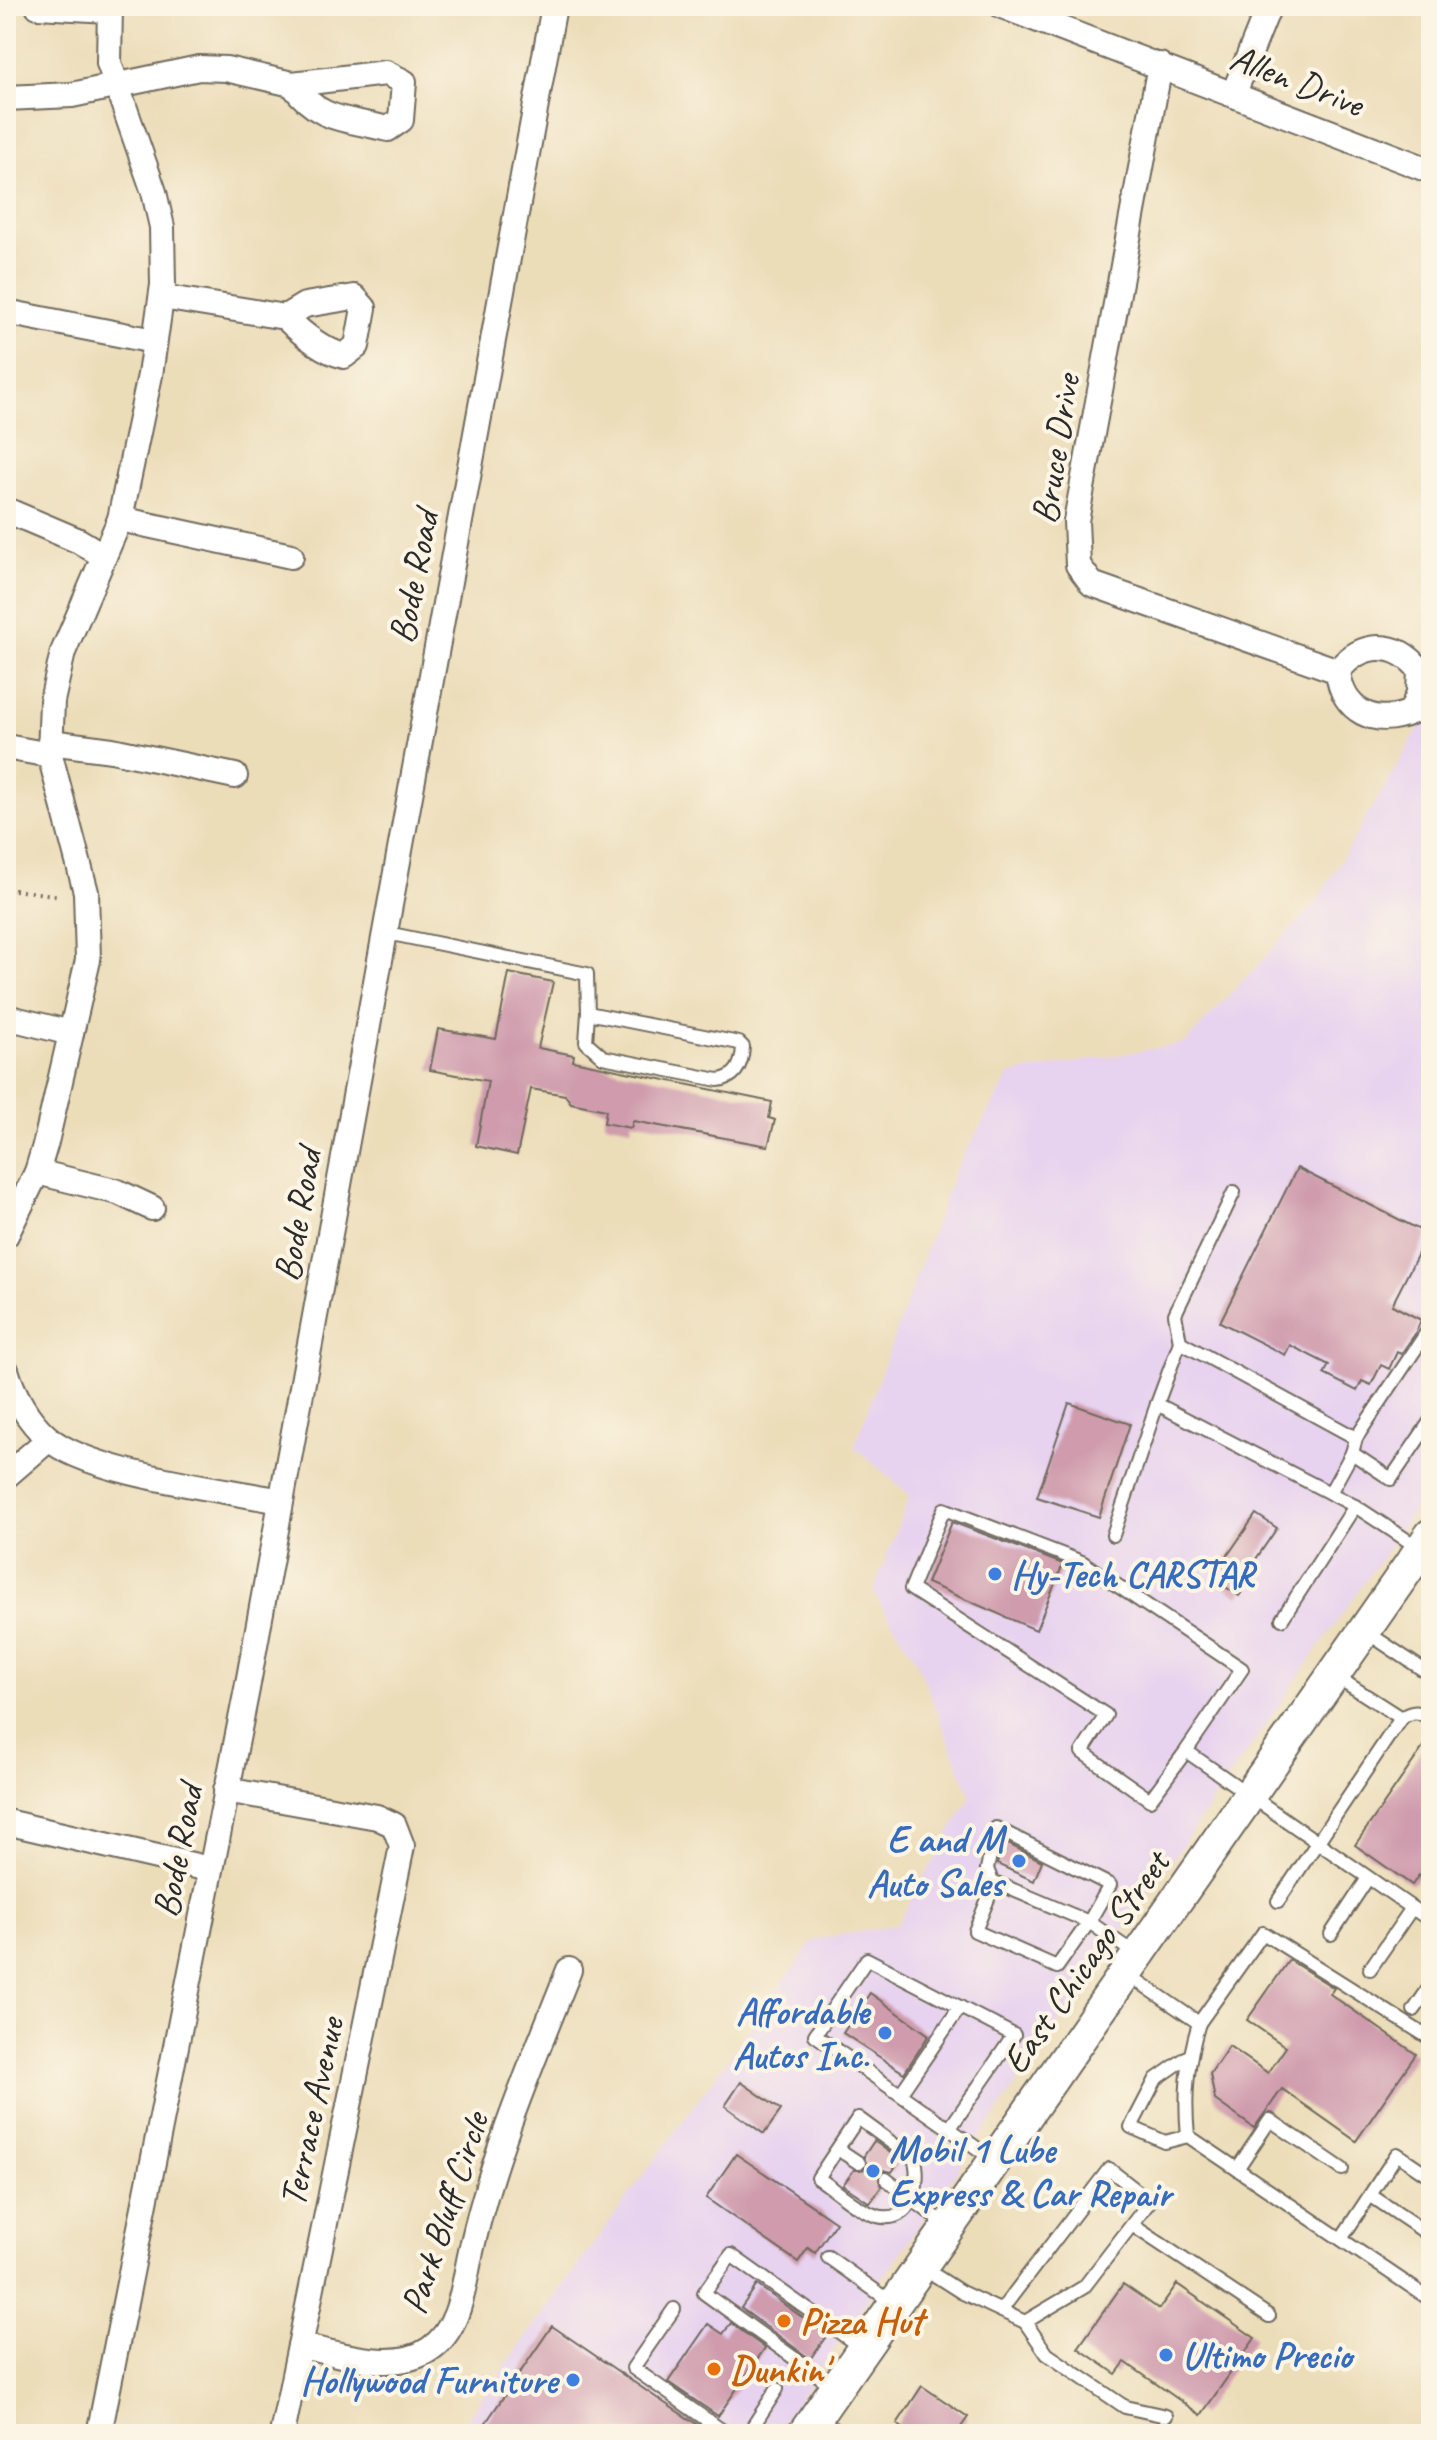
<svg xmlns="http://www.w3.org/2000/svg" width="1437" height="2440" font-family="Caveat,sans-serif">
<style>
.built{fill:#e7d2ef}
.building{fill:#cf9bad}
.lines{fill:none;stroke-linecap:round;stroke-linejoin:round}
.lane-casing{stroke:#6f695d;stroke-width:16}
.street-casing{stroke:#6f695d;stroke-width:28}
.secondary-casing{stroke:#6f695d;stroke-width:36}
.path{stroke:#6f695d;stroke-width:4;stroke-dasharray:2 6;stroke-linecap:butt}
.lane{stroke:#fff;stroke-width:12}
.street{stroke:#fff;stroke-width:24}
.secondary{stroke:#fff;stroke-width:32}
.shop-dot{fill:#3f7fe0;stroke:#fcf5e5;stroke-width:3}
.food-dot{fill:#e8710a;stroke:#fcf5e5;stroke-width:3}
.labels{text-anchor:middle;stroke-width:8;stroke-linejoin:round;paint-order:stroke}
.street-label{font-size:38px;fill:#2b2b2b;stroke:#fcf5e5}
.shop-label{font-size:38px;font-weight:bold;fill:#366cbe;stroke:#fcf5e5;text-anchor:start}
.food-label{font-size:38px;font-weight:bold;fill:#c56008;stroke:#fcf5e5;text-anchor:start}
</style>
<rect width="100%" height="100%" fill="#fcf5e5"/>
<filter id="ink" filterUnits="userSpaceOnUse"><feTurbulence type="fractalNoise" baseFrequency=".0125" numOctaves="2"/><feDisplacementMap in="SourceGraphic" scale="16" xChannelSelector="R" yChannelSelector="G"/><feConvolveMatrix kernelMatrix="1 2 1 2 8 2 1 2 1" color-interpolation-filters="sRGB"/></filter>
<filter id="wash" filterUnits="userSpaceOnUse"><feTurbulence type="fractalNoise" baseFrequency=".006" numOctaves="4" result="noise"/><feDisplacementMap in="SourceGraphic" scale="32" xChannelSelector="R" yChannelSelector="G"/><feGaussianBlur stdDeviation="1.8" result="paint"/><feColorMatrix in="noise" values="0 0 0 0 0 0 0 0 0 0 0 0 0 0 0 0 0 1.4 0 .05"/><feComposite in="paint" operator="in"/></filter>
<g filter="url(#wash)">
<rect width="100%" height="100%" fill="#ecddb9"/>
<polygon class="built" points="1431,708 1431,1486 775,2434 456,2434 814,1940 897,1925 971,1796 915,1658 873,1592 910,1495 854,1447 954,1173 1010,1074 1185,1043 1317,901"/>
<g id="blocks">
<g class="building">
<polygon points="509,973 553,982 538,1048 574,1055 573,1061 772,1102 769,1118 775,1120 768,1146 633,1121 631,1128 604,1123 606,1110 571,1103 565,1095 531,1089 517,1155 476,1146 488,1081 430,1070 438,1029 496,1039"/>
<polygon points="1297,1168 1428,1234 1392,1305 1421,1320 1415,1334 1401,1354 1397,1352 1389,1369 1381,1365 1371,1385 1362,1381 1357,1391 1324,1374 1329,1365 1290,1345 1285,1355 1220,1322"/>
<polygon points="1069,1403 1130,1424 1099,1517 1037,1497"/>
<polygon points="1256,1514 1277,1528 1256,1559 1254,1567 1258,1570 1239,1596 1212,1578"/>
<polygon points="952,1522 1063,1564 1036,1630 927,1583"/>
<polygon points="1431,1736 1431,1883 1419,1875 1412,1885 1355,1845"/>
<polygon points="1004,1842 1042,1861 1034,1881 997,1864"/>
<polygon points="1289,1960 1334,1988 1330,1994 1416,2054 1356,2141 1282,2089 1254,2128 1215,2100 1210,2074 1229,2046 1268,2073 1286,2047 1247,2020"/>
<polygon points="870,1993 929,2035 904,2073 843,2033"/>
<polygon points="741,2082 781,2110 764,2134 725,2106"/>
<polygon points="874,2141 900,2160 892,2172 883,2170 878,2174 881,2187 870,2203 843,2185 854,2170 866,2169 864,2156"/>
<polygon points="736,2154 836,2222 815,2253 808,2248 798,2262 706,2198"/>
<polygon points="1123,2284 1159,2309 1177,2284 1255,2338 1201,2415 1125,2362 1116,2374 1078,2348"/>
<polygon points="757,2285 827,2335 810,2359 741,2308"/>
<polygon points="731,2323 765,2348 718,2416 668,2382 708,2324 723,2334"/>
<polygon points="552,2326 657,2398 707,2431 478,2434"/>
<polygon points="922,2386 968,2417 956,2434 912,2434 897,2424"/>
</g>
</g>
</g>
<g filter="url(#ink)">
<use href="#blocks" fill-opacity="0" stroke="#6f695d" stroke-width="2"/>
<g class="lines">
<g class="lane-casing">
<g id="lane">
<path d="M382,932L587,974L588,1013L739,1043L743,1047C742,1064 737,1078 718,1080L603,1057L586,1042L588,1013"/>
<polyline points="1431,1326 1356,1438 1352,1453 1391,1479 1431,1420"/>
<polyline points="1180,1342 1175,1314 1234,1192"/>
<polyline points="1356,1438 1180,1342 1157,1404 1355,1506 1419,1548"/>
<polyline points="1330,1493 1352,1453"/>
<polyline points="1113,1535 1157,1404"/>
<polyline points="1282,1619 1355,1506"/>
<polyline points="1365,1631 1431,1675"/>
<path d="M1401,1718C1413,1710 1419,1711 1431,1719"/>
<polyline points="1186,1751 1150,1800 1082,1752 1106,1715 911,1589 944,1509 1082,1562 1242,1669 1186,1751 1431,1921"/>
<polyline points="994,1884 975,1931 1057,1967 1089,1922 992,1881 987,1869 996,1828 1110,1885 1089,1922 1137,1955"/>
<polyline points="1278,1901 1401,1718 1334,1675"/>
<polyline points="1331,1934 1368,1878"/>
<polyline points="1370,1969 1412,1908"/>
<path d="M1126,1973L1199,2023C1187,2062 1184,2096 1188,2136"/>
<polyline points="1414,2010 1431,1985"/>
<polyline points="1199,2023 1263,1933 1431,2039"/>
<polyline points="1189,2056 1156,2079 1131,2127 1165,2142 1188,2136 1431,2300"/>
<polyline points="901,2093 960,2007"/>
<path d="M858,2118L915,2160C921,2184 912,2225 877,2216C857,2210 835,2189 818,2178Z"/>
<polyline points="950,2128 1014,2035 867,1959 815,2035 994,2160"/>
<polyline points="838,2149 859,2163"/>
<polyline points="1237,2169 1270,2120 1342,2169"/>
<polyline points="886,2179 947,2226"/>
<polyline points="1370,2195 1397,2154 1431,2177"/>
<polyline points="1132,2225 1269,2316"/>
<polyline points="1341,2239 1370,2195 1431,2236"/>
<polyline points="828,2257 894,2304"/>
<polyline points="922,2267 961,2292 1025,2322 1047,2354 1125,2407 1166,2416"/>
<polyline points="674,2309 633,2368 727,2434"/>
<polyline points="1002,2309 1109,2169 1150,2201 1084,2287 1025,2322"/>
<polyline points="834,2387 704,2293 731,2255 863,2349"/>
<polyline points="818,2417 841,2434"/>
<polyline points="748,2434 777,2389"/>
</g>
</g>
<g class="street-casing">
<g id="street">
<polyline points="38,6 109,10"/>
<polyline points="1002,6 1431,171"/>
<path d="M1160,65L1076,521L1078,565L1092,584L1338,671C1342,712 1375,727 1411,712L1419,693L1420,670C1396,640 1361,641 1338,671"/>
<polyline points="1234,93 1269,6"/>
<path d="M6,98L72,95L199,68L226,69L292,84L386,73L404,82L401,120L388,129C344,118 320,122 292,84"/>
<path d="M162,297L285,317L305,305L354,297L364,308L357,346L344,356C321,350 301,333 285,317"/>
<polyline points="6,312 154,341"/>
<polyline points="6,510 79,541 104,556"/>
<polyline points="120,519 291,556"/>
<polyline points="50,742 112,750 235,776"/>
<polyline points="6,747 50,755"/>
<polyline points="6,1017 71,1033"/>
<polyline points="37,1172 118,1192 152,1208"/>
<polyline points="6,1235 37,1172 46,1142 88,960 86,892 50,755 52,701 63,652 120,519 150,375 163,285 162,227 154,192 109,63 110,6"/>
<path d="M6,1370C13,1394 28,1421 48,1438C89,1474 223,1489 280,1501"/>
<polyline points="6,1476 49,1439"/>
<polyline points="226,1790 377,1817 394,1825 402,1846 282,2434"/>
<polyline points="6,1822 209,1869"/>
<path d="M300,2346C339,2353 394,2374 430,2349C460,2329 463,2288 470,2256C491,2157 532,2064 569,1970"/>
<polyline points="99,2434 247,1689 554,6"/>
</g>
</g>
<g class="secondary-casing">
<polyline id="secondary" points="804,2434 1431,1535"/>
</g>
<polyline class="path" points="6,889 61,896"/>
<use href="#lane" class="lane"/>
<use href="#street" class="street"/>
<use href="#secondary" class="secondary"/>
</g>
</g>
<g class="shop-dot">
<circle cx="995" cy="1574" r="8"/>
<circle cx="1019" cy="1861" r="8"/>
<circle cx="885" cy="2033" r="8"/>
<circle cx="873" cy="2171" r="8"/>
<circle cx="1166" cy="2355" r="8"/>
<circle cx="573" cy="2380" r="8"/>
</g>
<g class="food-dot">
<circle cx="784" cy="2321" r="8"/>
<circle cx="714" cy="2369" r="8"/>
</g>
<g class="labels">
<g class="street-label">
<text transform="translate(1297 80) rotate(21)" y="13">Allen Drive</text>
<text transform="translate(1055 449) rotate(-81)" y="13">Bruce Drive</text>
<text transform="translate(413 577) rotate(-79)" y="13">Bode Road</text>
<text transform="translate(297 1215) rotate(-80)" y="13">Bode Road</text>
<text transform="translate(177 1851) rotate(-79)" y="13">Bode Road</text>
<text transform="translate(1085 1962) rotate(-55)" y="13">East Chicago Street</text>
<text transform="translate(311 2112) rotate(-78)" y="13">Terrace Avenue</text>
<text transform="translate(444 2213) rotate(-72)" y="13">Park Bluff Circle</text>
</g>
<g class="shop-label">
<text x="1011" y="1587">Hy-Tech CARSTAR</text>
<text x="1003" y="1852" text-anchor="end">E and M<tspan x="1003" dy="44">Auto Sales</tspan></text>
<text x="869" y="2024" text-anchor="end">Affordable<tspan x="869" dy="44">Autos Inc.</tspan></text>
<text x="889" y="2162">Mobil 1 Lube<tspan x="889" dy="44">Express &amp; Car Repair</tspan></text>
<text x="1182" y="2368">Ultimo Precio</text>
<text x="557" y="2393" text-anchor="end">Hollywood Furniture</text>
</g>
<g class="food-label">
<text x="800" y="2334">Pizza Hut</text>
<text x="730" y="2382">Dunkin'</text>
</g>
</g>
<rect width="1437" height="2440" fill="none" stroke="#fcf5e5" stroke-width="32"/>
</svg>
